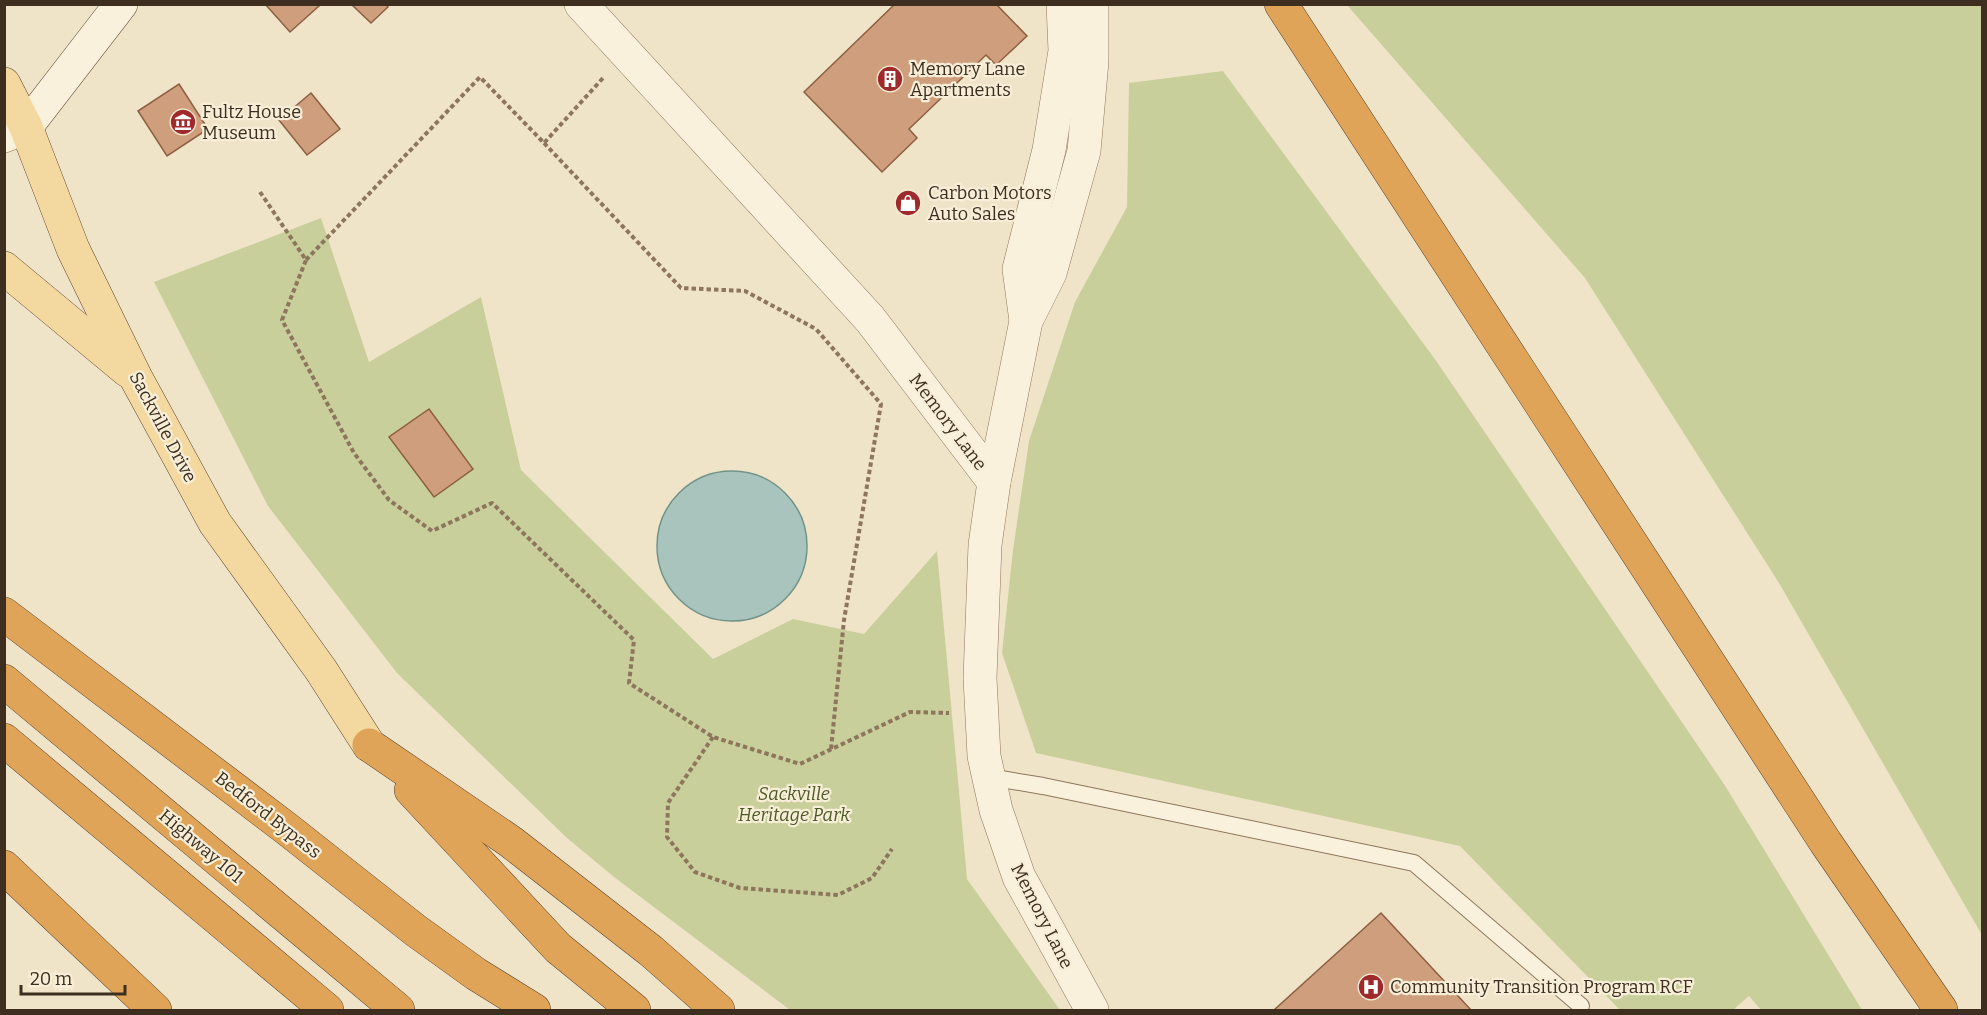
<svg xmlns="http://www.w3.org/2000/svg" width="1987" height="1015" font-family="Bitter,serif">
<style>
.green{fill:#c9cf9b}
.water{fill:#a9c4bc;stroke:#6f938a;stroke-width:1.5}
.building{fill:#cf9f7d;stroke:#8d5f41;stroke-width:1.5}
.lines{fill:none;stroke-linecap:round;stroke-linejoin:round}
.service-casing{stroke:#8d765c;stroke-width:18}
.minor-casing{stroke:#8d765c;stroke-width:34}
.tertiary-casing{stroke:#8d765c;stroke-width:34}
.secondary-casing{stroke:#6f573f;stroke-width:34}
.primary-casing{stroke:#5b4430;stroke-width:34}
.motorway-casing{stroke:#5b4430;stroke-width:34}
.path{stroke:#8d765c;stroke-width:4;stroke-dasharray:4.5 3;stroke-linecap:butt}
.service{stroke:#faf1dc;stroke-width:16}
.minor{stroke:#faf1dc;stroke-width:33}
.tertiary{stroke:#faf1dc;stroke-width:33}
.secondary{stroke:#faf1dc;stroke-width:33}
.primary{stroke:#f3d9a0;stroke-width:33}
.motorway{stroke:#e0a458;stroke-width:33}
.labels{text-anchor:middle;stroke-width:4.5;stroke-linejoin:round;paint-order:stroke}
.poi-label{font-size:18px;fill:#3d2e20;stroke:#f7eed8;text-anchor:start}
.street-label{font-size:18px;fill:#3d2e20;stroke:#f7eed8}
.park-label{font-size:18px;font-style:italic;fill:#4d5a26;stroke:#f7eed8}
</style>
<rect width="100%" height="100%" fill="#f0e4c8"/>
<g class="green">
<polygon points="1347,5 1982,5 1982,935 1779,583 1585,278"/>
<polygon points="1223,71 1437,362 1724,784 1862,1010 1761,1010 1749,996 1733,1010 1620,1010 1460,846 1036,753 1002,653 1013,550 1029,441 1075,302 1127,207 1129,83"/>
<polygon points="321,218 369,362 481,297 521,470 713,659 793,619 864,634 937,551 967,879 1060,1010 790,1010 614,877 567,838 397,673 268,506 154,282"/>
</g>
<circle class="water" cx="732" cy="546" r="75"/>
<g class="building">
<polygon points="265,4 317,4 319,6 290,32"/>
<polygon points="351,4 386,4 388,7 371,23"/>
<polygon points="895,4 996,4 1027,36 996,65 986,55 909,129 917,138 882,172 804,92"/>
<polygon points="179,84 208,129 167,156 138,111"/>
<polygon points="311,93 340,129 307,155 279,120"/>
<polygon points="429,409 473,469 434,497 389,437"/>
<polygon points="1381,913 1471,1010 1274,1010"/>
</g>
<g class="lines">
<g class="service-casing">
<polyline id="service" points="989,777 1043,786 1414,863 1581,1006"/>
</g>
<g class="minor-casing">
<g id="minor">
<polyline points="581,4 870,319 994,482"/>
<polyline points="1092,4 1092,61 1084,151 1050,273 1026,321 994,482 985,545 980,678 984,756 996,810 1019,877 1092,1010"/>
<polyline points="1026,321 1019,269 1049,150 1065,51 1063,4"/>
</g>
</g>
<g class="tertiary-casing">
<polyline id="tertiary" points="4,136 26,127"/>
</g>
<g class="secondary-casing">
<polyline id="secondary" points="26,127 121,4"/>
</g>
<g class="primary-casing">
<g id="primary">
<polyline points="4,84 26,127 73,249 136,378 215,523 321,670 369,745"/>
<polyline points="4,268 128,371"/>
</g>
</g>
<g class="motorway-casing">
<g id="motorway">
<polyline points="1281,4 1826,843 1941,1010"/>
<polyline points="4,614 287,829 415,930 476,974 534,1010"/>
<polyline points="4,681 398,1010"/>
<polyline points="4,740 327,1010"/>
<polyline points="369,745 511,842 651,951 718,1010"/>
<polyline points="411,790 558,948 634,1010"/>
<polyline points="4,867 155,1010"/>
</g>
</g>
<g class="path">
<polyline points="544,143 681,288 745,291 816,329 881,404 844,620 831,749"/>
<polyline points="260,192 306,260 282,320 354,453 389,500 432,531 492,503 634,640 629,683 713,737 800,764 910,712 949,713"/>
<polyline points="306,260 480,77 544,143 603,78"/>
<polyline points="713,737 668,803 667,837 695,872 740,888 838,895 872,878 892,849"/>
</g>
<use href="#service" class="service"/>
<use href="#minor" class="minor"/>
<use href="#tertiary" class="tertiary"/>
<use href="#secondary" class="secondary"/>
<use href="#primary" class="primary"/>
<use href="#motorway" class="motorway"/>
</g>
<defs>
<g id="building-disc" transform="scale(1.35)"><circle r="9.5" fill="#9e2a2b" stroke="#f7eed8"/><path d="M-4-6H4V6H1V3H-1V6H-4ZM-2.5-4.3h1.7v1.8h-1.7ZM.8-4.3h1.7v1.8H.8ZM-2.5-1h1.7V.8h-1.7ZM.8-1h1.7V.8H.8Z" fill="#fff"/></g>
<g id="museum-disc" transform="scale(1.35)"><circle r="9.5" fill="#9e2a2b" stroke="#f7eed8"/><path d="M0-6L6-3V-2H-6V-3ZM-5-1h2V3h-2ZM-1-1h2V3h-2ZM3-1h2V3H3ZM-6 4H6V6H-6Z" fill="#fff"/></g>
<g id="shop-disc" transform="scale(1.35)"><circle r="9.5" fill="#9e2a2b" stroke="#f7eed8"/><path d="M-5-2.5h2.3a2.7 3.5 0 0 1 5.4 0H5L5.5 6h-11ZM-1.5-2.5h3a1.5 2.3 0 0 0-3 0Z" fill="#fff"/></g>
<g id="hospital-disc" transform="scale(1.35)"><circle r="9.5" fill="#9e2a2b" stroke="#f7eed8"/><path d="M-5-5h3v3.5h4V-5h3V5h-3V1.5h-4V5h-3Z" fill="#fff"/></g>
</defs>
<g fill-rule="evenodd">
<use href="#building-disc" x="890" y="79"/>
<use href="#museum-disc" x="183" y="122"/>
<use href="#shop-disc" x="908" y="203"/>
<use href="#hospital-disc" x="1371" y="987"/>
</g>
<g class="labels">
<g class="poi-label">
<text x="910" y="75">Memory Lane<tspan x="910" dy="21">Apartments</tspan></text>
<text x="202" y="118">Fultz House<tspan x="202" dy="21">Museum</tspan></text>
<text x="928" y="199">Carbon Motors<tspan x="928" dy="21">Auto Sales</tspan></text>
<text x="1390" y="993">Community Transition Program RCF</text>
</g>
<g class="street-label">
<text transform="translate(948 422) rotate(53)" y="6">Memory Lane</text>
<text transform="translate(163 427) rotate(62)" y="6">Sackville Drive</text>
<text transform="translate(268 815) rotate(38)" y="6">Bedford Bypass</text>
<text transform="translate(201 846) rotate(40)" y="6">Highway 101</text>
<text transform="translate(1042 916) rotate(63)" y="6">Memory Lane</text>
</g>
<g class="park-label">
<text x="794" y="800">Sackville<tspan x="794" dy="21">Heritage Park</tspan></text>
</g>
</g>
<rect width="1987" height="1015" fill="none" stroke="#3d2e20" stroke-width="12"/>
<path d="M21 985v9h104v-9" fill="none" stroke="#3d2e20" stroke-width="3"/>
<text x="30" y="985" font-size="18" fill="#3d2e20" stroke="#f7eed8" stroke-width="4.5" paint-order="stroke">20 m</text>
</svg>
